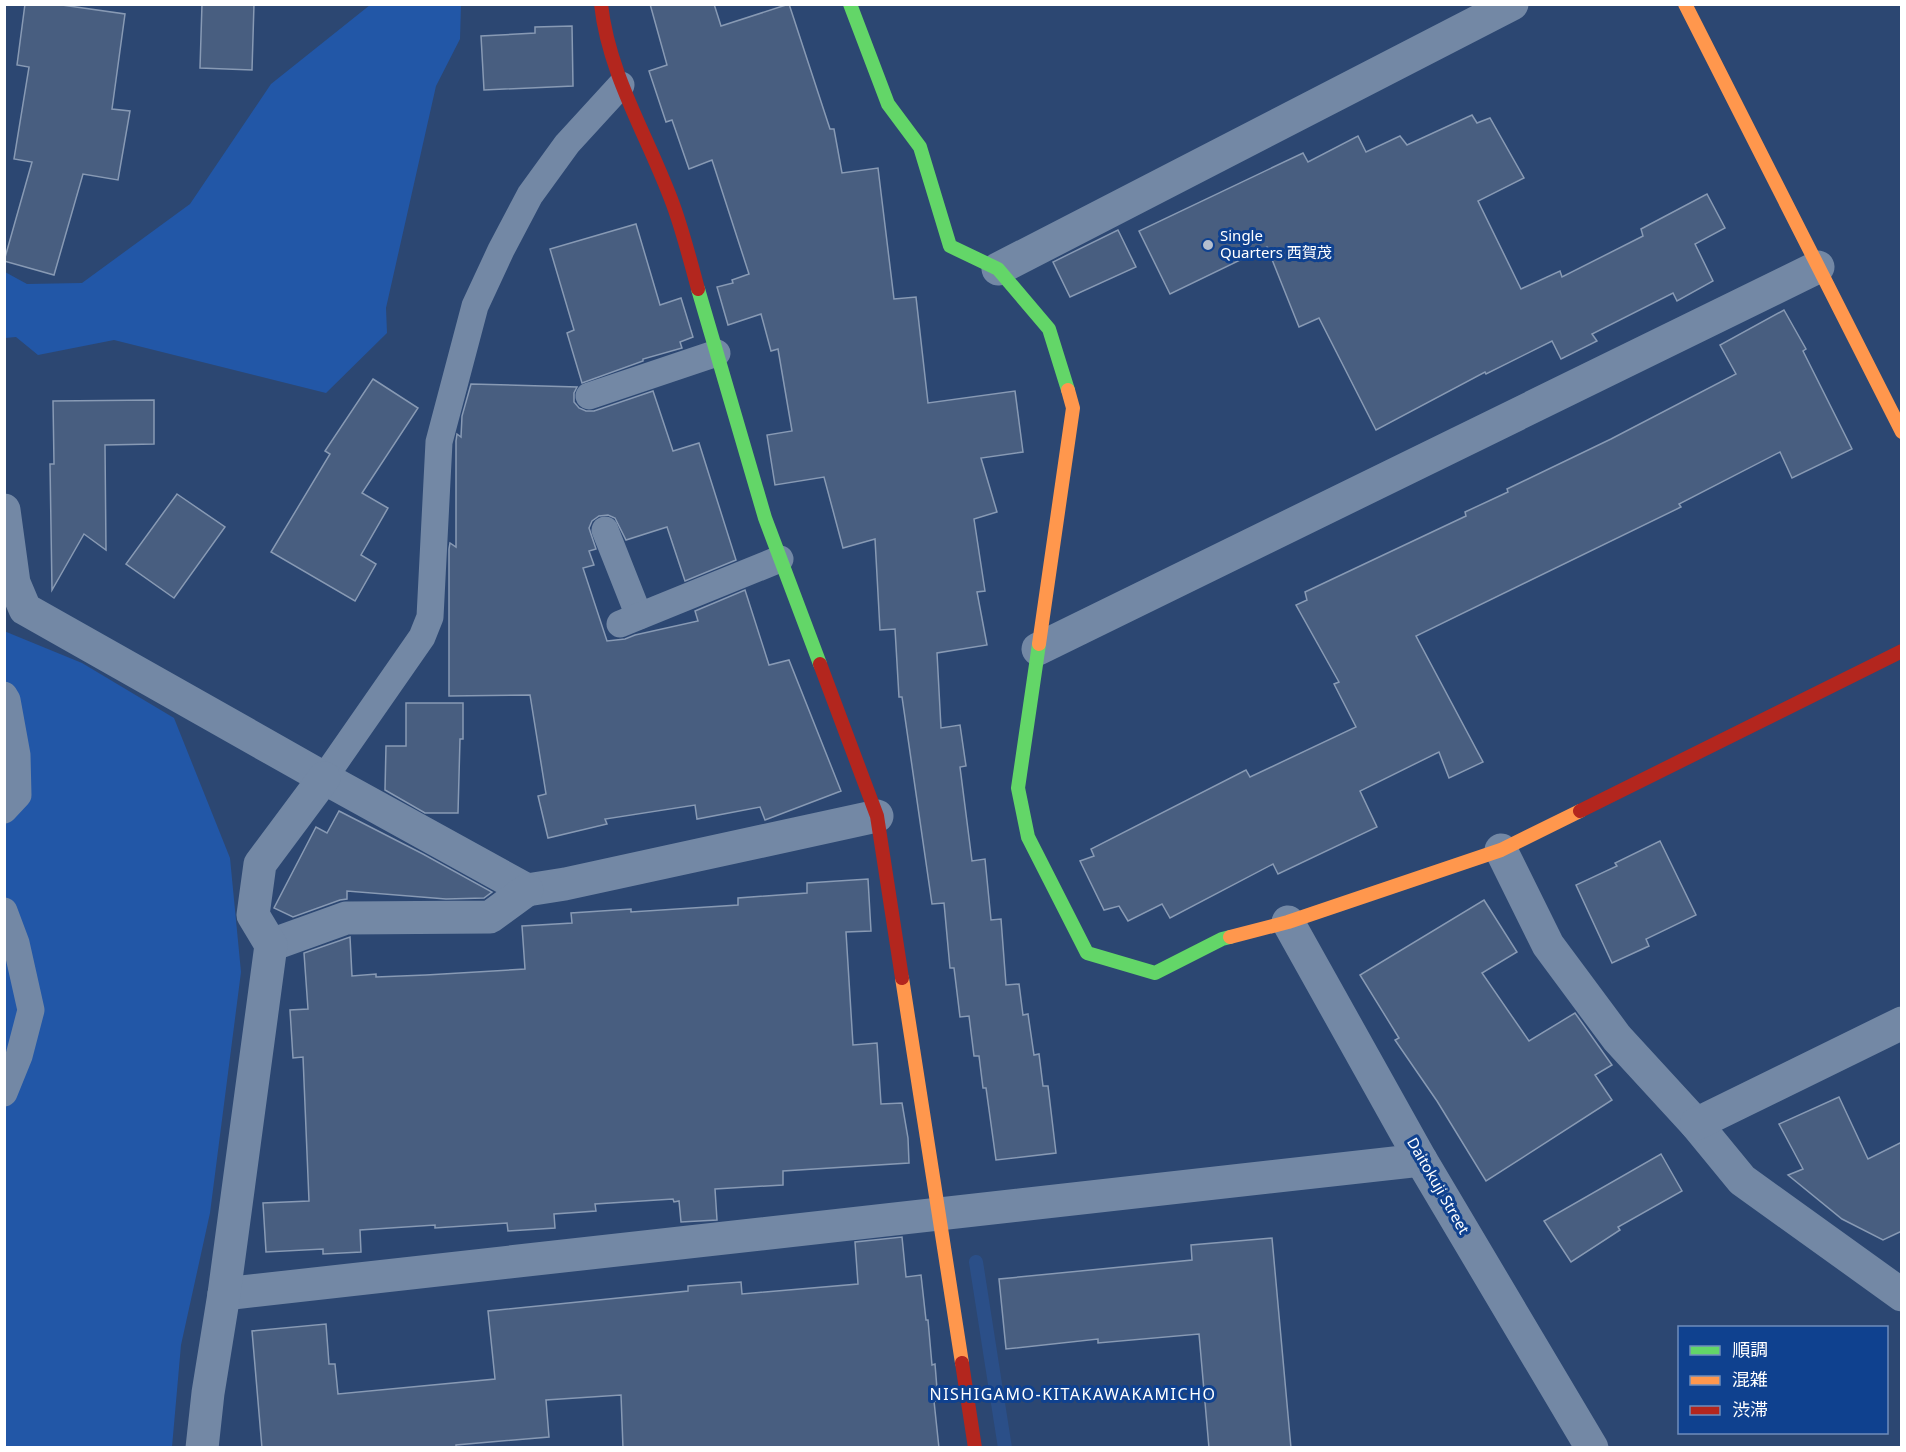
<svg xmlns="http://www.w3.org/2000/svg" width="1906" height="1452" font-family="'Noto Sans','Noto Sans JP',sans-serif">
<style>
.green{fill:#2257a7}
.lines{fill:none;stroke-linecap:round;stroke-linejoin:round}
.stream{stroke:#2b4f88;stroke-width:14}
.building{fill:#485e80;stroke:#889ab4;stroke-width:1.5}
.lane{stroke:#7388a5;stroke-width:27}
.street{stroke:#7388a5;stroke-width:33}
.fast{stroke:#63d668;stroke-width:14}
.slow{stroke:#ff974d;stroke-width:14}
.jam{stroke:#b3261e;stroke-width:14}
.poi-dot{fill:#b5bfce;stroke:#0f418f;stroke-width:2}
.labels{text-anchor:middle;stroke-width:6;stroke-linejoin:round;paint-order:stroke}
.poi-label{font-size:15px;fill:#fff;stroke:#0f418f;text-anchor:start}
.street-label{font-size:15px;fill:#fff;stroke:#0f418f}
.neighbourhood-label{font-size:16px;letter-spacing:1.5px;fill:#fff;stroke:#0f418f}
</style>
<rect width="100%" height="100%" fill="#2c4772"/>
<g class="green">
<polygon points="370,5 461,5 460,39 436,86 386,308 387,333 326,393 114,340 38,355 16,337 5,338 5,272 27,284 82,283 190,204 271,84"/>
<polygon points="4,631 82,663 174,718 230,858 241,972 210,1213 181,1345 172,1447 5,1447"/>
</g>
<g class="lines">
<polyline class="stream" points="976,1262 1005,1448"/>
</g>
<g class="building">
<polygon points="25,4 55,4 125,14 112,109 130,111 118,180 83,174 54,275 4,261 32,162 14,159 29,67 17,65"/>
<polygon points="202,4 254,4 252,70 200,68"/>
<polygon points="650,4 714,4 721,26 789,4 830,129 834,129 842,173 878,168 894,299 916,297 928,403 1015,391 1023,452 981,458 997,512 974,519 985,591 977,592 987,645 937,653 941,728 960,725 966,766 960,767 972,861 985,859 991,920 1001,919 1006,985 1019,984 1023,1015 1028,1014 1034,1055 1039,1054 1043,1086 1048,1086 1056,1153 996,1160 986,1088 983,1088 979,1056 974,1056 969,1016 960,1017 954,968 950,968 944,903 932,904 902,697 899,697 895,629 880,630 875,539 843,548 824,477 775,485 767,435 792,431 778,349 771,351 761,314 728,325 717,287 733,283 732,280 749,274 712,160 689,169 672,120 666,122 649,71 667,65"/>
<polygon points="572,26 573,86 484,90 481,36 535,33 535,27"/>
<polygon points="1472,115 1477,123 1490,118 1524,178 1478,201 1521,289 1560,271 1562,277 1643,236 1641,229 1707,194 1725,228 1695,244 1713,281 1677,301 1673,293 1592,334 1597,341 1561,359 1552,341 1486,374 1485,372 1376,430 1319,318 1299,327 1267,247 1170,294 1139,231 1303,153 1308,162 1358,136 1366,152 1400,136 1407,145"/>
<polygon points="636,224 660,305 681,298 693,337 680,342 682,348 643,359 643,361 582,383 567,333 574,330 550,249"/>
<polygon points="1118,230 1136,267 1070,297 1053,262"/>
<polygon points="1784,310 1806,349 1803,351 1852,449 1792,478 1780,452 1679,504 1681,507 1416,636 1483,762 1449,778 1439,752 1360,791 1377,827 1278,874 1273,864 1170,918 1162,904 1128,921 1119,906 1104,910 1080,861 1094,856 1091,849 1246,770 1250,777 1356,727 1334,684 1339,682 1296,605 1307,600 1305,592 1466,516 1465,512 1508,492 1507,489 1611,439 1736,374 1720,345"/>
<polygon points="373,379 418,408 362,493 388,508 361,555 376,564 355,601 271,552 330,454 325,451"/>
<polygon points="471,384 577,387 574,393 574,402 579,408 586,411 594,411 653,391 673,451 699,443 736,560 685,581 667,527 626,540 615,518 608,515 599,516 592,521 589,528 596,549 589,551 594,565 583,568 607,641 625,639 635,635 698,621 695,611 745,590 769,665 789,660 841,791 765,820 760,807 697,819 695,805 605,819 607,824 548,838 538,796 546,794 530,695 449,696 449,549 450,543 456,547 456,441 457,434 461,437 462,416"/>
<polygon points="154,400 154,444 105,445 106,550 84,534 52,590 50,464 54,464 53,401"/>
<polygon points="177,494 225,527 174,598 126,564"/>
<polygon points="406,703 463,703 463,739 460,739 458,813 425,813 385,790 386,746 406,746"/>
<polygon points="339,811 423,854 492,892 484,898 446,899 347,891 347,899 340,900 293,917 274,908 316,827 327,833"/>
<polygon points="1660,841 1696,915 1646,939 1649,946 1612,963 1576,885 1617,866 1615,863"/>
<polygon points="868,879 871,931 846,932 853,1045 877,1043 881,1104 902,1103 908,1138 909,1163 783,1171 783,1185 715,1189 717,1220 681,1222 679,1201 674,1202 673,1199 595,1204 596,1211 554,1214 555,1228 508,1231 507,1223 435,1228 435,1225 360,1230 361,1252 323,1254 323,1249 266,1252 263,1203 309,1201 303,1057 293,1058 290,1010 308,1009 304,953 350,937 352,976 376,974 376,977 426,975 525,969 522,926 572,923 571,913 631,909 631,912 738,905 738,898 807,893 807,883"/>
<polygon points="1484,900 1517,952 1482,973 1529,1041 1575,1013 1612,1065 1595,1075 1612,1100 1486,1181 1437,1101 1395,1040 1399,1038 1360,975"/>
<polygon points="1839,1097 1868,1159 1902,1142 1902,1231 1883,1240 1842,1219 1788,1175 1803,1169 1779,1124"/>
<polygon points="1661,1154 1682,1191 1618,1227 1620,1230 1571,1262 1544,1221"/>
<polygon points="902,1237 906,1277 921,1275 926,1320 928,1320 932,1365 935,1364 938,1401 934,1401 939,1448 623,1448 621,1395 546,1400 549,1437 456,1445 456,1448 262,1448 252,1331 326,1324 329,1364 335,1364 338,1394 495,1379 488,1311 688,1291 688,1286 741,1282 742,1294 858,1284 855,1242"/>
<polygon points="1272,1238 1291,1448 1209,1448 1199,1334 1098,1343 1098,1339 1006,1349 999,1279 1192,1260 1191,1245"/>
</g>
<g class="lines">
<g class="lane">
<polyline points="589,396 717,353"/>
<polyline points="605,530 639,616"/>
<polyline points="620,624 780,559"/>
<polyline points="4,695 7,700 17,755 18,795 4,810"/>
<polyline points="324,778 422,637 430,617 439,442 475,306 501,250 530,195 567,144 621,85"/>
<polyline points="4,911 16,943 31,1010 19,1056 4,1093"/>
</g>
<g class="street">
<polyline points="998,269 1512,4"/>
<polyline points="4,510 14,583 25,609 324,778 527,890 565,884 877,816"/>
<polyline points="1038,649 1818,267"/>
<polyline points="1501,850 1548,945 1617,1038 1696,1124 1742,1180 1902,1295"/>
<polyline points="1288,922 1421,1160 1592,1448"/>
<polyline points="271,945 346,918 490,917 527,890"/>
<polyline points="1696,1124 1902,1023"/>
<polyline points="224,1294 1421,1160"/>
<polyline points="202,1448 208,1393 224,1294 271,945 253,915 260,864 324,778"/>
</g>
<g class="fast">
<polyline points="850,4 888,104 920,147 950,246 998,269 1049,329 1068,390"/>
<polyline points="698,289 765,518 820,664"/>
<polyline points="1039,644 1018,788 1028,837 1087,953 1155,973 1222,939 1230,937"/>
</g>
<g class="slow">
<polyline points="1685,4 1902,432"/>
<polyline points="1039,644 1073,408 1068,390"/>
<polyline points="1230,937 1288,922 1501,850 1580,811"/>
<polyline points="902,978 962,1363"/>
</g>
<g class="jam">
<path d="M601,4C609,78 651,141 675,210C684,236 691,263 698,289"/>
<polyline points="820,664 877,816 902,978"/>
<polyline points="1580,811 1902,651"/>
<polyline points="962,1363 975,1448"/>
</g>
</g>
<circle class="poi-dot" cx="1208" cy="245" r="6"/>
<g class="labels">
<g class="poi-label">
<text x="1220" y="241">Single<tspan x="1220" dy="17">Quarters 西賀茂</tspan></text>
</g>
<g class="street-label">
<text transform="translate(1438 1186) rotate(60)" y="5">Daitokuji Street</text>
</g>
<g class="neighbourhood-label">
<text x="1073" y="1400">NISHIGAMO-KITAKAWAKAMICHO</text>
</g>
</g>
<rect width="1906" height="1452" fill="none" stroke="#ffffff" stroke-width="12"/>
<rect x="1678" y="1326" width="210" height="108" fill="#0f418f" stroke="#6f8dbc" stroke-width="1.5"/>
<rect x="1690" y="1346" width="30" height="9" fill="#63d668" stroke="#6f8dbc" stroke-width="1.5"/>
<text x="1732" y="1356" font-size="18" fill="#ffffff">順調</text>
<rect x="1690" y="1376" width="30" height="9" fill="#ff974d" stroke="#6f8dbc" stroke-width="1.5"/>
<text x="1732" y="1386" font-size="18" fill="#ffffff">混雑</text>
<rect x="1690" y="1406" width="30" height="9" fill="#b3261e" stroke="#6f8dbc" stroke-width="1.5"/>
<text x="1732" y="1416" font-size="18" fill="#ffffff">渋滞</text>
</svg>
